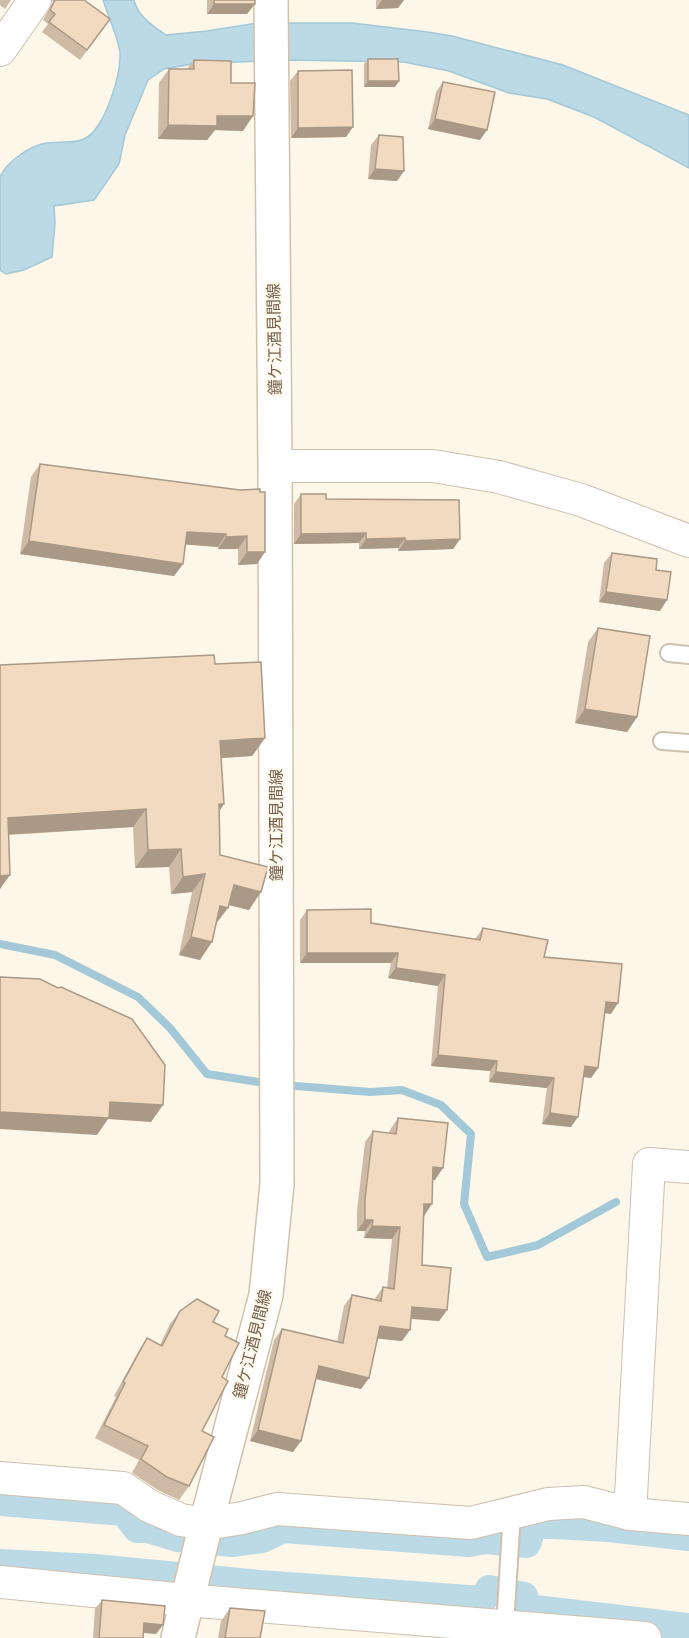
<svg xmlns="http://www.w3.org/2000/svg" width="689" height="1638" font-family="'Noto Sans','Noto Sans JP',sans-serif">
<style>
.water{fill:#bcdae6;stroke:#a3c8d7;stroke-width:1.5}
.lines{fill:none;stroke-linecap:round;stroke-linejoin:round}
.stream{stroke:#a3c8d7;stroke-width:8}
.canal{stroke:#bcdae6;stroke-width:28}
.lane-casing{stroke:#cec0ae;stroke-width:20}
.street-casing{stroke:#cec0ae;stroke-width:34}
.secondary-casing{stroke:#d1c1ab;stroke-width:36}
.lane{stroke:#fff;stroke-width:16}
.street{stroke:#fff;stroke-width:32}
.secondary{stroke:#fff;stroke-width:33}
.wall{fill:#cfbba5}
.shaded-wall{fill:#a99986}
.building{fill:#f1dac0;stroke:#a99986;stroke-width:1.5}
.labels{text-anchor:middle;stroke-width:4.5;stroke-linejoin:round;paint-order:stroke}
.street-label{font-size:16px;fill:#76604c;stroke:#fffaee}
</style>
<rect width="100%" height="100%" fill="#fcf7e8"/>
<path class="water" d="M103,0H134C138,17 153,26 166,35L207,31L257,23H352L428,32L452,36L563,65L689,115V168L594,117L547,99L509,93L449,71L404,62L287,60L193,64L164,69L148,80L125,135L119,164L94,200L54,206L55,223L52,257L24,270L6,274L0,270V177C7,161 31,145 47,143C59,141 74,144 84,139C105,129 121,75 120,53C119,40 107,13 103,0Z"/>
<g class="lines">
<g class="stream">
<polyline points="0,944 55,955 138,997 170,1028 207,1074 271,1084"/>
<polyline points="284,1085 370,1092 402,1090 441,1105 471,1134 464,1204 487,1257 538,1245 616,1202"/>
</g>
<g class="canal">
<polyline points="0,1502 124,1512 137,1529 148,1529 178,1538 232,1543 262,1539 283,1529 469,1543 486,1540 527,1544 534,1524 609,1528 689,1537"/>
<polyline points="0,1563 95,1568 260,1584 483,1600 489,1589 524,1596 527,1608 689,1627"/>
</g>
<g class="lane-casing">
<g id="lane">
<polyline points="669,653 689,655"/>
<polyline points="662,741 689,743"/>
<polyline points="505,1626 512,1512"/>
</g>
</g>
<g class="street-casing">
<g id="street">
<polyline points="0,50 35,0"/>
<polyline points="275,466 433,466 499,477 581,500 689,541"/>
<polyline points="0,1478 123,1488 149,1506 181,1520 206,1524 242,1518 277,1509 471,1523 548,1504 584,1502 630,1514 689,1519"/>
<polyline points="630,1514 649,1164 689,1167"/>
<polyline points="0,1582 186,1600 645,1638"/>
</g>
</g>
<g class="secondary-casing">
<polyline id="secondary" points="178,1638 206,1524 266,1295 277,1184 275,466 271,0"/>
</g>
<use href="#lane" class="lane"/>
<use href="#street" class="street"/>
<use href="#secondary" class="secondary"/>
</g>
<g class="wall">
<polygon points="0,0 11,0 5,9 0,5"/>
<polygon points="52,0 84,0 110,19 80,60 42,32 48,24 43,20 53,2"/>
<polygon points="207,0 255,0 247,14 207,14"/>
<polygon points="290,0 404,0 398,8 376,9 376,0"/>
<polygon points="368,59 399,81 395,87 364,87 364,64"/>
<polygon points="194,60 231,83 243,131 215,130 207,140 158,139 159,83 169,69 187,69"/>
<polygon points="298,71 346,137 291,138 290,81"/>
<polygon points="443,82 480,140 428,129 436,92"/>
<polygon points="379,135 397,181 368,179 371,145"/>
<polygon points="40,464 240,490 257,564 238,565 238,549 218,549 218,547 185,544 183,564 174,576 20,554 31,477"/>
<polygon points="301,494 326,499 460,539 453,549 398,551 398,548 359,549 359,543 294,544 294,504"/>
<polygon points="612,553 656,570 660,611 599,602 604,563"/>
<polygon points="598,628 637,717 627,732 575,723 588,642"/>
<polygon points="215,664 265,738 252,756 221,758 224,804 219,811 220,855 249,910 229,905 216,924 200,960 179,955 192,892 171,894 169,867 135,868 133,827 9,835 0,665"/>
<polygon points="307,910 371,923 475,939 483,928 544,957 611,1014 605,1013 598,1068 591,1078 583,1077 571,1127 542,1124 547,1088 489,1082 490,1071 431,1066 438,986 388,978 391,963 300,963 300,920"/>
<polygon points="398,1118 435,1180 432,1179 424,1216 422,1265 447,1310 439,1321 411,1319 402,1341 378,1338 369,1378 361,1389 316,1379 293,1452 250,1441 274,1340 282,1329 337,1342 344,1306 352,1295 374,1300 383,1287 387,1288 392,1239 364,1238 365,1231 357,1231 357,1211 365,1142 373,1131 389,1133 390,1130"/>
<polygon points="180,1311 213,1322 225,1336 222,1377 202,1431 189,1486 179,1500 158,1490 132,1473 139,1460 95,1438 116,1397 114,1396 138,1352 147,1338 160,1345 170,1324"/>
<polygon points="102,1600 156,1634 143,1633 143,1638 93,1638 95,1609"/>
<polygon points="230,1608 260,1638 218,1638 221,1621"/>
</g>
<g class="shaded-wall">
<polygon points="382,0 404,0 398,8 376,9"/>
<polygon points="214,4 255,4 247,14 207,14"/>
<polygon points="368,81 399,81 395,87 364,87"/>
<polygon points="217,116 253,116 243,131 215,130 207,140 158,139 168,125"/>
<polygon points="435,119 487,130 480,140 428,129"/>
<polygon points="353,127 346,137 291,138 298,128"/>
<polygon points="375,169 404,171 397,181 368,179"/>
<polygon points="187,532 226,534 218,547 179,544"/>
<polygon points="366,533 359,543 294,544 301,534"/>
<polygon points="247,536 238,549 218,549 226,537"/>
<polygon points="405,538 398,548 359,549 366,539"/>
<polygon points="460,539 453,549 398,551 405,541"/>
<polygon points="29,541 183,564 174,576 20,554"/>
<polygon points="247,552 265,552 257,564 238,565"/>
<polygon points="606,592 667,600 660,611 599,602"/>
<polygon points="585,709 637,717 627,732 575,723"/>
<polygon points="265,738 252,756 207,759 220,741"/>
<polygon points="219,804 224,804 212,822"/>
<polygon points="146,809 133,827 0,835 8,818"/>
<polygon points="181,849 169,867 135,868 148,850"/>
<polygon points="205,874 192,892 171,894 183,877"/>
<polygon points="10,875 0,889 0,876"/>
<polygon points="234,885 261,892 249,910 221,903"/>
<polygon points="220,906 228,908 215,925"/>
<polygon points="191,937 212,942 200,960 179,955"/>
<polygon points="307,953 398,953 391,963 300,963"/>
<polygon points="396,968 445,975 438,986 388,978"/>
<polygon points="606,1002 618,1003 611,1014 599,1012"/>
<polygon points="438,1055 497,1061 490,1071 431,1066"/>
<polygon points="585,1066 598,1068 591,1078 578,1076"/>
<polygon points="496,1072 554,1078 547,1088 489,1082"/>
<polygon points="110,1102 163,1105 151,1122 108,1119 97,1135 0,1129 0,1112"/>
<polygon points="550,1113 578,1117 571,1127 542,1124"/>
<polygon points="433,1167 443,1168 435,1180 425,1179"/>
<polygon points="424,1204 432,1204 424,1216"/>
<polygon points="365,1220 373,1220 365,1231 357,1231"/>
<polygon points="372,1226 400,1227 392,1239 364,1238"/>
<polygon points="412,1307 447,1310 439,1321 404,1318"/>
<polygon points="380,1326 410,1330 402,1341 372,1338"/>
<polygon points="319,1366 369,1378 361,1389 311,1378"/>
<polygon points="258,1430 301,1441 293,1452 250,1441"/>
<polygon points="144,1623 163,1625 156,1634 138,1632"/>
</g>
<g class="building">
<polygon points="55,0 84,0 110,19 87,50 49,22 55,14 50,10"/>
<rect x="214" y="0" width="41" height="4"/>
<polygon points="368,59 398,59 399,81 368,81"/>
<polygon points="194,60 231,61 231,83 255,83 253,116 217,116 217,126 168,125 169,69 194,69"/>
<polygon points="352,70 353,127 298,128 298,71"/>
<polygon points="443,82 495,92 487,130 435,119"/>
<polygon points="379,135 403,137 404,171 375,169"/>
<polygon points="40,464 240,490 260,489 260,492 265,492 265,552 247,552 247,536 226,537 226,534 187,532 183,564 29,541"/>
<polygon points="301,494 326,494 326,499 459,500 460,539 405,541 405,538 366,539 366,533 301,534"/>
<polygon points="612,553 657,559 656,570 671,572 667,600 606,592"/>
<polygon points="598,628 650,636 637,717 585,709"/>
<polygon points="214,655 215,664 261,662 265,738 220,741 224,804 219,804 220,855 268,867 261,892 234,885 228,908 220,906 212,942 191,937 205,874 183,877 181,849 148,850 146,809 8,818 10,875 0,876 0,665"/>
<polygon points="371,909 371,923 480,940 483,928 548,940 544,957 622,964 618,1003 606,1002 598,1068 585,1066 578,1117 550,1113 554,1078 496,1072 497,1061 438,1055 445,975 396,968 398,953 307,953 307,910"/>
<polygon points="0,977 40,979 58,988 61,987 132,1019 165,1065 163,1105 110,1102 109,1118 0,1112"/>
<polygon points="398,1118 448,1123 443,1168 433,1167 432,1204 424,1204 422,1265 451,1268 447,1310 412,1307 410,1330 380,1326 369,1378 319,1366 301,1441 258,1430 282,1329 343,1343 352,1295 381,1301 383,1287 394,1289 400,1227 372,1226 373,1220 365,1220 365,1199 373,1131 396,1134"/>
<polygon points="197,1299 219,1311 213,1322 228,1329 225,1336 239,1343 222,1377 228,1381 202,1431 214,1437 189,1486 167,1477 141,1459 148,1446 104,1425 125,1383 123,1382 147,1338 162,1346 180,1311"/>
<polygon points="102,1600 165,1606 163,1625 144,1623 143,1638 99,1638"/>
<polygon points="230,1608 265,1611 260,1638 225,1638"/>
</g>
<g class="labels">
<g class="street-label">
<text transform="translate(274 339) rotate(-91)" y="6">鐘ケ江酒見間線</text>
<text transform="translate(276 825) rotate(-90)" y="6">鐘ケ江酒見間線</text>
<text transform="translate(252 1344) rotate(-76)" y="6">鐘ケ江酒見間線</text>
</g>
</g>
</svg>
